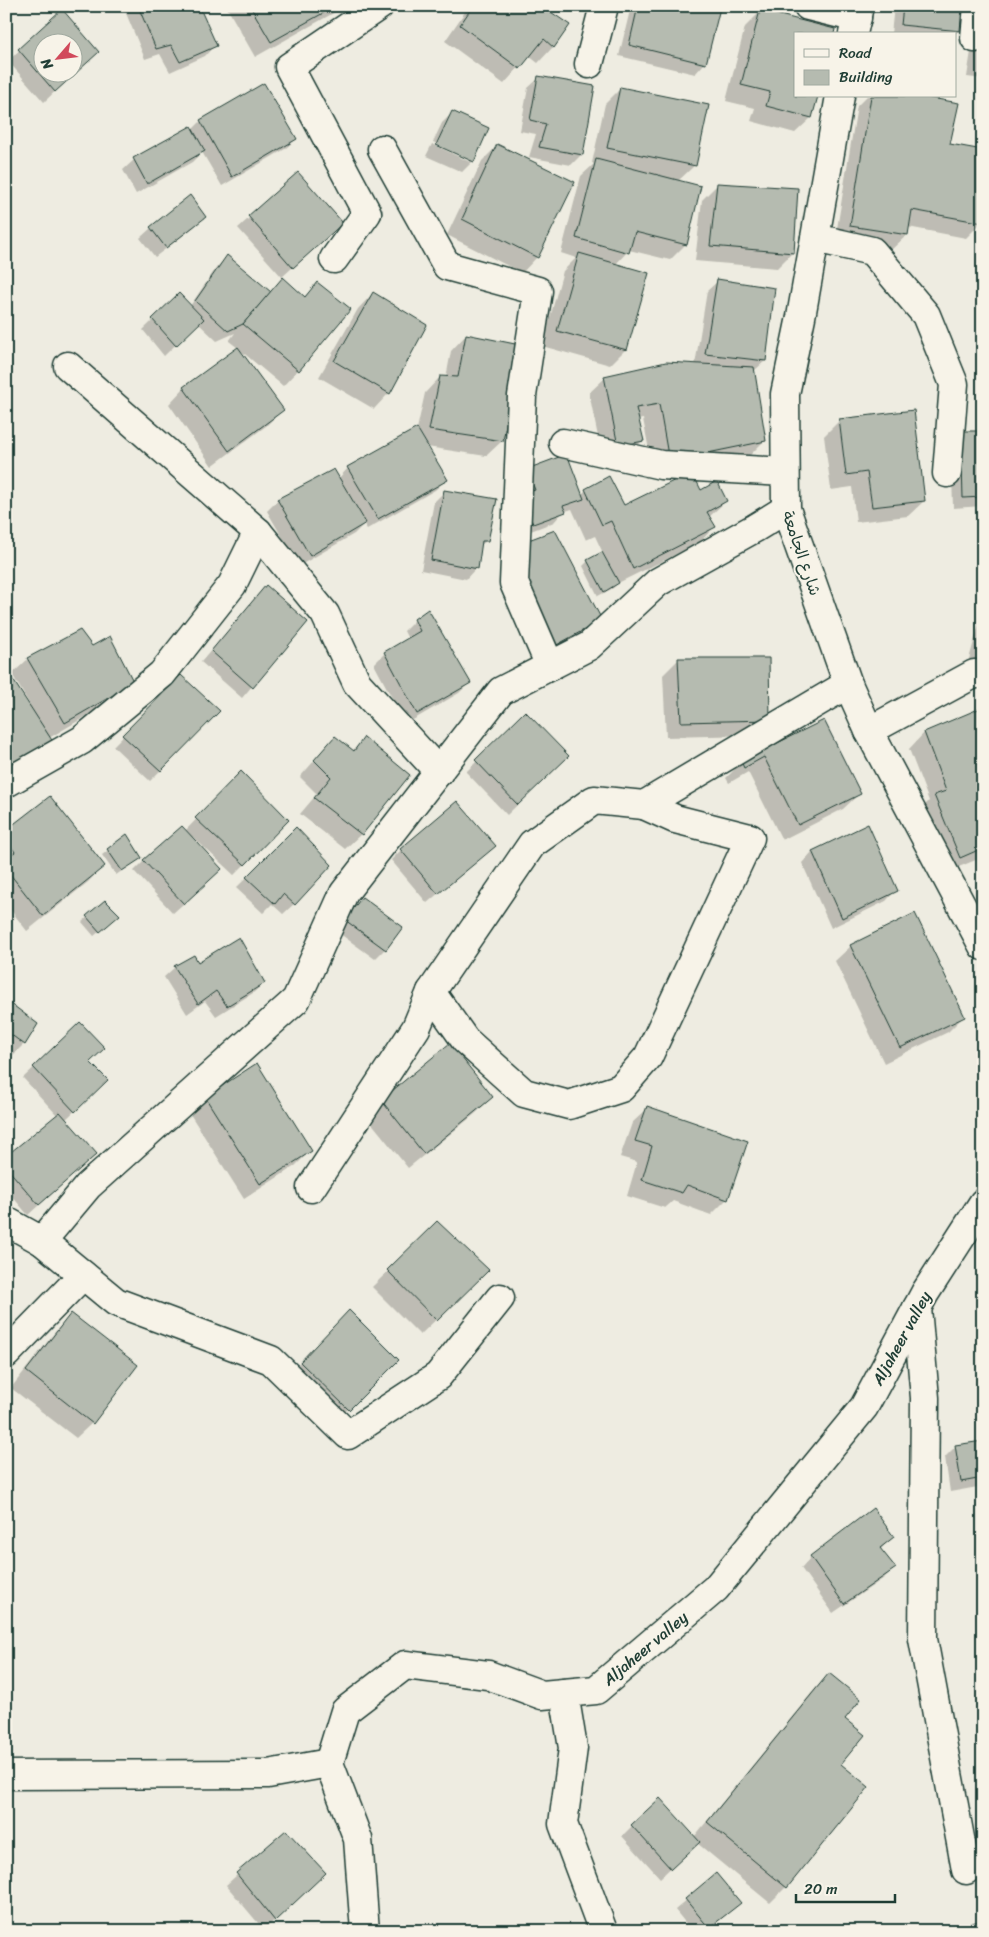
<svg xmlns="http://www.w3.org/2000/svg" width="989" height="1937" font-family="Sriracha,'Playpen Sans Arabic',sans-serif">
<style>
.shadow{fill:#0003;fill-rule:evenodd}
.building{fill:#b5bbb0;stroke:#1f3d34;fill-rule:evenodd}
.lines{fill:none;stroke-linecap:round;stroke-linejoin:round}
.street-casing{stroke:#1f3d34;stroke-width:31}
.secondary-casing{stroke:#1f3d34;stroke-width:31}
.street{stroke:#f7f3e8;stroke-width:28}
.secondary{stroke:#f7f3e8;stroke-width:28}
.labels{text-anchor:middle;stroke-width:4;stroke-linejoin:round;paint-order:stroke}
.street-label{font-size:16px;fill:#1f3d34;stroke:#f7f3e8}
</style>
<rect width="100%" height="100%" fill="#eeece1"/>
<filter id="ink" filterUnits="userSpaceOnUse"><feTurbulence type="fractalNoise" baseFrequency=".02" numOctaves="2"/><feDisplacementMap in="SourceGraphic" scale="10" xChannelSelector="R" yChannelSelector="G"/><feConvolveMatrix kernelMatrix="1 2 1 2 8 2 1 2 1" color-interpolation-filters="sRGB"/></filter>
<g filter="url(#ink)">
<g class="shadow">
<polygon points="123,6 197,6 215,45 205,56 170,72 160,54 145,59"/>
<polygon points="226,6 346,6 255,57"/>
<polygon points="469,6 540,6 553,47 538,63 529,56 504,84 445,41"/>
<polygon points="631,6 705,6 705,63 695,74 619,56"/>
<polygon points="894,6 961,6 959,30 955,34 891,34"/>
<polygon points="978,6 983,6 983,79 967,77"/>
<path d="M61,11L86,62L44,102L8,61ZM42,42H72V72H42Z"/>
<polygon points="761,11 795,34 795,96 811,118 795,133 751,121 755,108 726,101 745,27"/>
<polygon points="539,78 582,154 571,165 529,157 536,134 520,131 528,88"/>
<polygon points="621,88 695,165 678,181 686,244 670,260 629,250 615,265 626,349 610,365 542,346 563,271 576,258 561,253 581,176 594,164 592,163 605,104"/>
<polygon points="867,96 912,96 949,145 982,222 966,238 908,227 907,235 891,250 835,241 857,106"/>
<polygon points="452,113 473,161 462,172 426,156 432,144 470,162 470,159 433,142 442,123"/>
<polygon points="201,121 296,139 285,149 222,186 202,152 192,162 136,194 123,170 134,160 190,128 192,130"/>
<polygon points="498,145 537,257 522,273 447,235 482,161"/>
<polygon points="298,174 342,223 282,277 238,228"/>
<polygon points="717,185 792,253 777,268 695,261 702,200"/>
<polygon points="204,216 194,227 155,257 140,238 151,228"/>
<polygon points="227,257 270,293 304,297 317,284 298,370 283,386 240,350 282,410 266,426 212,466 169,404 184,388 238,348 229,341 235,333 217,341 198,323 164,356 143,330 179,295 190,306 217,267"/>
<polygon points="718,281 765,361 754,371 764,441 749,456 654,476 643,419 637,420 643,440 627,456 603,461 589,393 605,378 695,365 707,291"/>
<polygon points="373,293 389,393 374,409 319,377 358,309"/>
<polygon points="466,335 502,441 486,456 427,447 446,480 435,490 367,529 364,524 354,534 299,566 267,511 278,500 338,479 348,468 417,429 425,393 440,377 446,378 451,351"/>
<polygon points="840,420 924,501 908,516 856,522 852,487 831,490 824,436"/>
<polygon points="983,432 983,506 953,508 951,443"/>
<polygon points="527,470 581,495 586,490 624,507 701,491 726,501 709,517 714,527 699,543 618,583 613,588 598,596 583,566 588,561 603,553 595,536 586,540 572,509 563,512 554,522 523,534"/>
<polygon points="445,491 487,540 480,546 476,568 466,579 421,570 434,502"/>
<polygon points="527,542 601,620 585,636 537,662"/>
<polygon points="266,587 306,622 242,698 201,662"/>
<polygon points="983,610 983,662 969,659"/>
<polygon points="415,620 469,683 459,693 406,724 374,664 385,653 408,639 404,631"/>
<polygon points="91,647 133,683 117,698 49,738 6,782 6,672 28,706 30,705 12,674 28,659"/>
<polygon points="679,659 769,719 753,735 666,737 663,675"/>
<polygon points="181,677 218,712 150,781 113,746"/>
<polygon points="983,708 983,857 944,873 919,811 929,801 909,749 924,733"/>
<polygon points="525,713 567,756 507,815 466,772"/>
<polygon points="823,722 859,794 843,809 782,840 748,772 729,783 726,778 742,762"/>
<polygon points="335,737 352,751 364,739 361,834 345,849 300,814 317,794 300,777"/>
<polygon points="241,773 245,864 234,875 193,837 192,839 210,880 173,913 134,871 144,861 185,831"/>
<polygon points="867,826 896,890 886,901 831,928 802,863 812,852"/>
<polygon points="296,829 294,904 283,914 272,904 263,913 236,888"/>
<polygon points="6,831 103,866 88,882 27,931 6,904"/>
<polygon points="127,836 141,858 116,875 102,855"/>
<polygon points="494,846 427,903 391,860 401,850"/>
<polygon points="362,899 385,949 375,959 336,931 351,909"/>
<polygon points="105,902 113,920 94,936 82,922"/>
<polygon points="851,946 963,1017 948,1032 884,1063 835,961"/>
<polygon points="197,963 264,983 253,993 216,1016 205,1001 187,1014 164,977 175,967"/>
<polygon points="6,1001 37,1024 24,1044 13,1055 6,1050"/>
<polygon points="80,1024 96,1091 65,1120 95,1154 28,1215 6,1189 6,1157 57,1115 23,1078"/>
<polygon points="492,1097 476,1113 408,1168 366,1116 382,1101"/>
<polygon points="205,1098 311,1150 295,1166 244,1199 190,1114"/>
<polygon points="648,1108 727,1199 711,1215 673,1201 665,1208 627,1196 637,1162 620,1157 632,1123"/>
<polygon points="437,1223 472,1285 420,1335 372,1287"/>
<polygon points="71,1315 92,1423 76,1438 11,1388 56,1331"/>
<polygon points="333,1327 397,1360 332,1425 285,1378"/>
<polygon points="983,1442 983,1486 950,1492 945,1457 956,1446"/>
<polygon points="892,1537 880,1550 894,1568 884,1578 833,1613 801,1568 811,1557"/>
<polygon points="829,1675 844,1719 840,1764 868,1787 786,1887 770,1903 697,1843 660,1878 622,1836 632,1826 694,1837 814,1690"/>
<polygon points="286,1831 314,1884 264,1930 226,1885"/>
<polygon points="716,1875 739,1903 707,1931 692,1931 675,1910"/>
</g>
<g class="building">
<polygon points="138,6 199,6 217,46 180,62 171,45 156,49"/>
<polygon points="250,6 336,6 271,42"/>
<polygon points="473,6 542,6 570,25 554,48 544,39 520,69 460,25"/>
<polygon points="638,6 710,6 720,8 706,64 629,45"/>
<polygon points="903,6 962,6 960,31 901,25"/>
<path d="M62,9L99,52L55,92L18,49ZM42,42H72V72H42Z"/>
<polygon points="760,10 835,29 834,34 795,34 795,96 818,96 812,118 766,106 770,92 741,85"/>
<polygon points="538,76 595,86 583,155 539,147 546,124 530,120"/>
<polygon points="264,83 297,139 232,177 200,120"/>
<polygon points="620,87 709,105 696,166 607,148"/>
<polygon points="871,96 920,96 959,103 950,144 983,150 983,223 912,210 908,235 850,226"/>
<polygon points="452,111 489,128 474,162 436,145"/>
<polygon points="191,126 205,151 147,184 133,158"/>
<polygon points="497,144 575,182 538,258 462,219"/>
<polygon points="596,159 701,186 687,245 635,232 629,253 576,238"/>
<polygon points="298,172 343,223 293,268 248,216"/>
<polygon points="717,183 798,188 794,253 710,246"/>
<polygon points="190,195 206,217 166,248 150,227"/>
<polygon points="579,253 649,273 627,350 557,331"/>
<polygon points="227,255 271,292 243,324 228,331 195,301"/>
<polygon points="283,277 305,297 317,282 351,309 299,371 243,324"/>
<polygon points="717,279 775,288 766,361 705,354"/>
<polygon points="373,292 427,325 390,394 334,361"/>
<polygon points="179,293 204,319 176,346 152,319"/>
<polygon points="466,334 520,345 503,441 429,430 440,376 458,377"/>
<polygon points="238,347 284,410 229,451 183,387"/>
<polygon points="666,362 754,367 766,441 669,461 659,404 636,408 644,441 618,446 604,376"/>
<polygon points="914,410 925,501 872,507 867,472 846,475 839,419"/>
<polygon points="417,428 448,480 378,519 347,467"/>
<polygon points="961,431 983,431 983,497 963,498"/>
<polygon points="567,454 584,499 563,506 566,512 533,524 522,495 535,490 527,469"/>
<polygon points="334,469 366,523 310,556 277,499"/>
<polygon points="692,472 701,490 717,481 727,501 707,512 716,527 633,569 611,521 602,525 585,489 609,476 624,505"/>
<polygon points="444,490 497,499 488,541 482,541 478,569 431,560"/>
<polygon points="555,530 602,620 553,647 527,591 526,541"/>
<polygon points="602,552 619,583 604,592 587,560"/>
<polygon points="266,585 308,622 253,688 211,651"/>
<polygon points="428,609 471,683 417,714 384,652 420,631 414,619"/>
<polygon points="80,630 92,646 110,636 134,683 65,723 27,658"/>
<polygon points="678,658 769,658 770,720 681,722"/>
<polygon points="6,669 55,745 15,772 6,759"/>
<polygon points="181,675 220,711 161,771 122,735"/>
<polygon points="983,707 983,848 960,858 934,795 946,791 924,732"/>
<polygon points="525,711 569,756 518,805 475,760"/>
<polygon points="824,720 861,794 798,825 764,757 744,768 741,761"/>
<polygon points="335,736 354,751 364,737 410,775 362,835 314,798 331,777 314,760"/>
<polygon points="241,771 289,820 245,865 195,818"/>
<polygon points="50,796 105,866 43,916 6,869 6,858 15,852 6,839 6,830"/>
<polygon points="457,801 496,846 438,894 400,849"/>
<polygon points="868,824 898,891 842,918 812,851"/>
<polygon points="182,826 222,869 184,904 143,860"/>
<polygon points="296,827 332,865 295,905 283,894 275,904 246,877"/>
<polygon points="127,834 142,858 122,871 107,849"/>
<polygon points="362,897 403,927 386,950 345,920"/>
<polygon points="105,900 120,915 100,932 86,916"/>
<polygon points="915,913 965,1017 900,1048 850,945"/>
<polygon points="239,937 265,983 227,1006 216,991 198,1004 174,966 194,955 198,962"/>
<polygon points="6,1000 38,1024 25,1045 6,1031"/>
<polygon points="80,1022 105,1048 90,1062 108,1080 75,1112 33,1067"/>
<polygon points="450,1043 493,1097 424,1154 381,1100"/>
<polygon points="257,1063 312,1151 260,1184 205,1097"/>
<polygon points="647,1106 748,1141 728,1200 687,1185 682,1193 642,1180 652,1146 635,1141"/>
<polygon points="60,1112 97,1154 39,1205 6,1167 6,1156"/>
<polygon points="437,1221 489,1270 437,1321 387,1270"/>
<polygon points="349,1310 399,1360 349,1410 300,1362"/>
<polygon points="71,1313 138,1365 93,1424 26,1371"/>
<polygon points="983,1441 983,1478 961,1482 955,1445"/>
<polygon points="873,1508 894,1537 880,1548 896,1568 844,1604 810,1556"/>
<polygon points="829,1673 861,1699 845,1719 865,1735 841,1764 869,1787 787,1888 707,1822"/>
<polygon points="660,1798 700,1842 671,1869 631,1825"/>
<polygon points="286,1830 326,1873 275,1921 236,1873"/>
<polygon points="716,1873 741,1903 709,1928 685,1899"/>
<polygon points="983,1920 983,1931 958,1931 957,1927"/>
</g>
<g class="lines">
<g class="street-casing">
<g id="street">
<polyline points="808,6 857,18"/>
<polyline points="975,38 978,6"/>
<polyline points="589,64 604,6"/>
<polyline points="382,149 447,266 538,291 522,396 514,583 550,666"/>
<polyline points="815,238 872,251 926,315 954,384 947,473"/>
<polyline points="334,259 367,213 289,67 379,6"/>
<polyline points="68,366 258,532 325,614 357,683 439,772"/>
<polyline points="563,443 661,465 785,472"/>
<polyline points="869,731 974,674 983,674"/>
<polyline points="6,783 82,740 162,674 232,585 258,532"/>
<polyline points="431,992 465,1040 524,1093 569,1105 621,1088 648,1057 750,838 675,819 644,805"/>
<polyline points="311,1188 416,1028 431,992 532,844 594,800 644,805 848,684"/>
<polyline points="6,1221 42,1241 116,1302 271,1360 348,1435 438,1376 500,1298"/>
<polyline points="42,1241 88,1186 296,1000 344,893 501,691 589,646 658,582 755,528 786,509"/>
<polyline points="917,1308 925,1398 923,1639 966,1870"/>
<polyline points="6,1354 83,1275"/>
<polyline points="564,1693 573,1748 563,1824 603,1931"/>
<polyline points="6,1775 268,1774 329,1763"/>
</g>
</g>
<g class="secondary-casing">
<g id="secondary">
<polyline points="853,34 859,6"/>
<polyline points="840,96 801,317 785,394 786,509 848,684 869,731 983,946"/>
<polyline points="365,1931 358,1839 329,1763 345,1711 405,1665 488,1675 542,1695 596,1690 716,1588 864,1407 925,1293 983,1203"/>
</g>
</g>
<use href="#street" class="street"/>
<use href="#secondary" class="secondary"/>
</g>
</g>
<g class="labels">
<g class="street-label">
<text transform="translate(802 553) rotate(71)" y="6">شارع الجامعة</text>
<text transform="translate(901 1338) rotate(-61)" y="6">Aljaheer valley</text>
<text transform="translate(645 1648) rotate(-40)" y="6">Aljaheer valley</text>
</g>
</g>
<rect width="989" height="1937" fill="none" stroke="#f7f3e8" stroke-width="25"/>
<rect x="12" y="12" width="964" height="1912" fill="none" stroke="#1f3d34" stroke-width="2" filter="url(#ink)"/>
<rect x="794" y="32" width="162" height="65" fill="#f7f3e8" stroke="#a1aaa0"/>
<rect x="804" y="49" width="25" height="8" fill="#f7f3e8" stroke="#a1aaa0"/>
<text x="839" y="58" font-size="15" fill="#1f3d34">Road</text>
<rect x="804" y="70" width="25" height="15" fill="#b5bbb0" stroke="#a1aaa0"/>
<text x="839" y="82" font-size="15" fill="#1f3d34">Building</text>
<g transform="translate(58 58) rotate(242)"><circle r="24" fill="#f7f3e8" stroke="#a1aaa0"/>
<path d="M0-4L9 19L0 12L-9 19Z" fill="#d1495b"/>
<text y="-8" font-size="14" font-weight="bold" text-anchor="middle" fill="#1f3d34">N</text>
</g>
<path d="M796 1894v8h99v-8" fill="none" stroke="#1f3d34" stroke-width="2.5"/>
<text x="804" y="1894" font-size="15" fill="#1f3d34" stroke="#f7f3e8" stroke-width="4" paint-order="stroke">20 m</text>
</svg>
